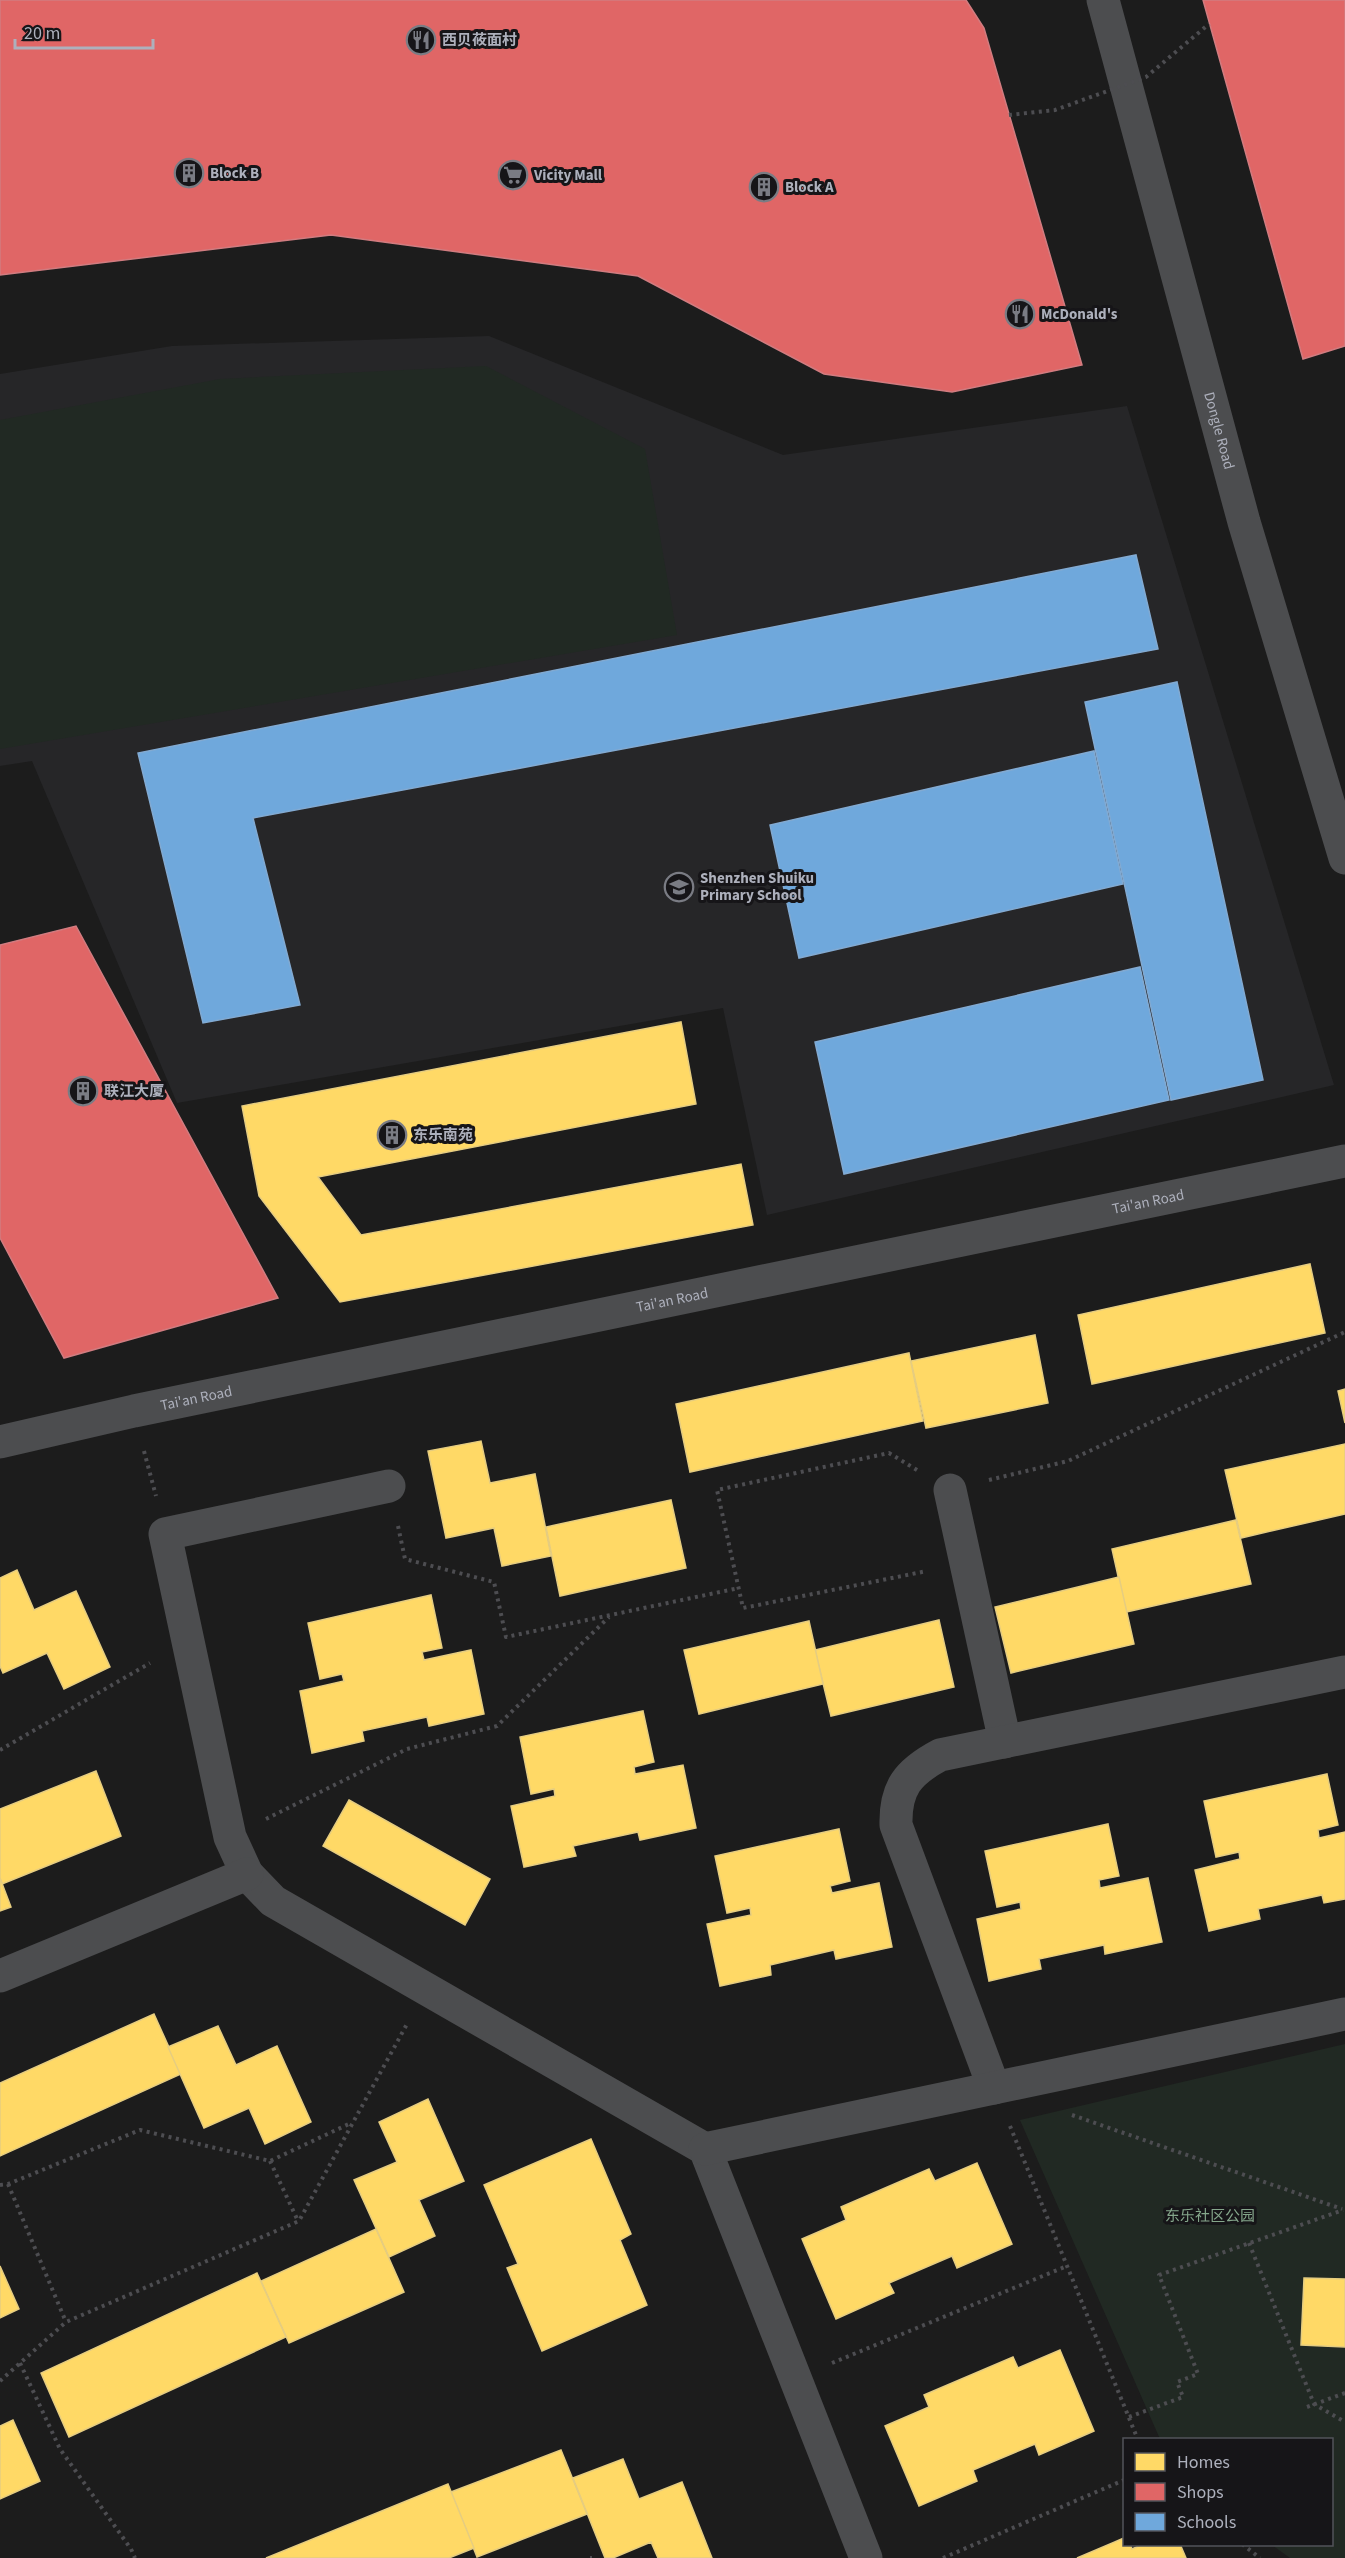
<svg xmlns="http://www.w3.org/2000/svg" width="1345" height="2558" font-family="'Source Sans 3','Noto Sans SC',sans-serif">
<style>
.built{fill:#262628}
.green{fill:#212923}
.homes{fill:#ffd966;stroke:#e6cd80;stroke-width:1.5}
.shops{fill:#e06666;stroke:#d17c80;stroke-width:1.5}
.schools{fill:#6fa8dc;stroke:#82aad2;stroke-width:1.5}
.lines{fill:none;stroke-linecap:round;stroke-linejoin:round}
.path{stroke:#4d4d51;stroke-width:4;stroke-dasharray:3 4.5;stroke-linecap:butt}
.minor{stroke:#4c4d4f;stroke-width:33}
.tertiary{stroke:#4c4d4f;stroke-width:33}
.path-bridge{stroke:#4d4d51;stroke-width:4;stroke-dasharray:3 4.5;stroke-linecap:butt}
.labels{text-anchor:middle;stroke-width:6;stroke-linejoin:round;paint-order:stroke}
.poi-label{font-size:15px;font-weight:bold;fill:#adb0bc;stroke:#161518;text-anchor:start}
.street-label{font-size:15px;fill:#adb0bc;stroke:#161518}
.park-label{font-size:15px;fill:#85a68b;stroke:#161518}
</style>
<rect width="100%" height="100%" fill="#1c1c1c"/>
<polygon class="built" points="489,336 783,455 1127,406 1334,1085 767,1215 723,1008 177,1103 32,761 0,766 0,374 172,346"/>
<g class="green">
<polygon points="486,366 645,449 677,635 0,749 0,420 220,379"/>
<polygon points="1345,2044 1345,2558 1290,2558 1272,2545 1332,2544 1332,2440 1160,2439 1020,2120"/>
</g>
<g class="homes">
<polygon points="1345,76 1345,134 1275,162 1255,112"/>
<polygon points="551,90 743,137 1012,167 993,311 836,296 690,264 513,206"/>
<polygon points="317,93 377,94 379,205 120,206 0,248 0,141 81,113 162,99"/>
<polygon points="1328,169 1345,176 1345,231 1309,216"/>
<polygon points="57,979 58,988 76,984 82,1008 95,1006 98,1021 123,1016 130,1051 108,1056 110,1072 78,1078 80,1090 28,1101 24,1085 0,1090 3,1100 0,1100 0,984 17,980 18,988"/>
<polygon points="681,1022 696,1104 318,1177 361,1235 741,1164 753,1225 340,1302 259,1196 242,1106"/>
<polygon points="182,1184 244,1289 86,1328 29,1224"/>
<polygon points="1310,1264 1325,1333 1092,1384 1078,1315"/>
<polygon points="1035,1335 1048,1403 926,1428 911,1361"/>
<polygon points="909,1353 923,1421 690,1472 676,1404"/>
<polygon points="1345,1389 1345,1423 1338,1391"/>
<polygon points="481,1441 490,1483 535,1474 551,1556 502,1566 494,1528 446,1538 428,1451"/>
<polygon points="1345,1444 1345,1514 1241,1538 1225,1470"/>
<polygon points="671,1500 686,1568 560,1596 546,1527"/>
<polygon points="1236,1520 1251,1584 1126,1612 1112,1549"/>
<polygon points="17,1570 34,1610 76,1591 110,1667 64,1689 47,1653 3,1673 0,1666 0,1578"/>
<polygon points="1119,1577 1134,1644 1011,1673 995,1607"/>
<polygon points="431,1595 442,1648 422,1652 424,1660 471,1650 484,1714 429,1726 427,1717 362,1731 364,1741 312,1753 300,1691 344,1681 342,1674 320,1679 308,1623"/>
<polygon points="939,1620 954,1687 831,1716 815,1650"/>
<polygon points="809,1621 823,1684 699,1714 684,1650"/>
<polygon points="643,1711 654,1762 634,1767 635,1774 683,1765 696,1828 640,1840 638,1832 573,1846 576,1856 524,1867 511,1806 555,1796 554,1789 531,1794 520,1737"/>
<polygon points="96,1771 121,1836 2,1884 0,1878 0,1809"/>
<polygon points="1327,1774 1338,1825 1318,1830 1319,1838 1345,1832 1345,1899 1324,1903 1322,1895 1258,1909 1260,1919 1209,1931 1195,1870 1240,1859 1239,1852 1216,1857 1204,1801"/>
<polygon points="349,1800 490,1879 465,1925 323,1846"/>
<polygon points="1108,1824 1119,1876 1099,1880 1100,1888 1148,1878 1162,1942 1105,1954 1104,1945 1039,1959 1041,1969 989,1981 977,1919 1021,1909 1020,1902 997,1907 985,1851"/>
<polygon points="839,1829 850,1881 830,1886 832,1893 879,1883 892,1947 836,1959 834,1950 770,1965 771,1975 720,1986 707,1924 751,1915 750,1908 727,1913 715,1856"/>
<polygon points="0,1878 11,1907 0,1911"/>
<polygon points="154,2014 181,2074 0,2156 0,2083"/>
<polygon points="218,2026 236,2065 277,2046 311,2122 265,2144 249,2108 204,2128 168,2047"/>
<polygon points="428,2099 464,2181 419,2200 435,2236 389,2257 354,2180 397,2162 379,2122"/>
<polygon points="591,2139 631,2234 620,2240 647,2305 542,2351 507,2268 518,2264 484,2185"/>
<polygon points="977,2163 1012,2244 957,2268 952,2256 889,2283 894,2293 836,2319 802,2239 846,2220 841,2207 929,2169 935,2181"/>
<polygon points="376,2229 404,2292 289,2343 261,2281"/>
<polygon points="0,2266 19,2309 0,2318"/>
<polygon points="257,2273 286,2337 69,2437 41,2373"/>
<polygon points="1304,2278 1345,2279 1345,2347 1301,2345"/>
<polygon points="1060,2350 1094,2431 1039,2455 1035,2444 973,2470 977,2481 919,2506 885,2426 929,2407 924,2395 1013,2357 1018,2368"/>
<polygon points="13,2420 40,2481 0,2499 0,2426"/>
<polygon points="561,2450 587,2514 477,2557 451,2492"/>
<polygon points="623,2459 639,2499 682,2482 712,2558 658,2558 651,2542 613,2558 605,2558 573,2478"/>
<polygon points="448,2484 474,2548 449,2558 266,2558"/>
<polygon points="1124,2538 1124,2544 1130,2544 1132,2549 1143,2544 1180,2544 1186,2558 1077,2558"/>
</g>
<g class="shops">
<polygon points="0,0 966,0 984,28 1082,365 952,392 824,374 638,276 331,235 0,275"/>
<polygon points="1203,0 1345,0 1345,346 1303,359"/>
<polygon points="76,926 278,1298 64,1358 0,1238 0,945"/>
</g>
<g class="schools">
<polygon points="1136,555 1158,649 253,818 300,1005 203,1023 138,753"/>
<polygon points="1177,682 1263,1080 1171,1100 1085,702"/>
<polygon points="1094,751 1123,884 799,958 770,825"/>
<polygon points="1140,967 1169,1100 844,1174 815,1042"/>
</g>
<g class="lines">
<g class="path">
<polyline points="144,1451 156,1496"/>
<polyline points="917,1470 889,1453 717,1490 743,1608 927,1571"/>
<polyline points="989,1480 1068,1461 1345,1332"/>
<polyline points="398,1526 405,1559 494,1582 506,1637 739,1588"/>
<polyline points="0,1750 150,1663"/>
<polyline points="266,1819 407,1749 497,1726 609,1617"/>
<polyline points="1072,2115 1342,2209"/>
<polyline points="1010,2126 1138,2440"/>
<polyline points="270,2161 298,2221"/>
<polyline points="8,2184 66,2322"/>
<polyline points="0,2185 8,2184 140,2130 270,2161 351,2123"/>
<polyline points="1249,2243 1314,2404 1345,2422"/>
<polyline points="20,2363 60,2449 131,2549 135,2558"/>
<polyline points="832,2363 1067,2266"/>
<polyline points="0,2381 66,2322 299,2221 407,2024"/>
<polyline points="1307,2407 1345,2393"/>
<polyline points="1129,2417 1183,2397 1177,2382 1198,2374 1159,2275 1343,2210"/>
<polyline points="1242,2544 1260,2558"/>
<polyline points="590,2558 592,2558"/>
<polyline points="943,2558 1124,2480"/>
</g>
<g class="minor">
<polyline points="389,1486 165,1534 230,1837 247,1874 273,1901 705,2149 866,2558"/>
<polyline points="950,1490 1005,1742"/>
<polyline points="0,1976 247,1874"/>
<path d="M994,2088L896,1825C895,1788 908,1772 940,1755L1345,1672"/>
<polyline points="705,2149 1345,2014"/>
</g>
<g class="tertiary">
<path id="s1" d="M1103,0L1244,522L1345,858"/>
<path id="s2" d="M0,1442L134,1411L1345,1161"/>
</g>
<polyline class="path-bridge" points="1009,115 1055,110 1146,77 1209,24"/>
</g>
<defs>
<g id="restaurant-ring" transform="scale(1.5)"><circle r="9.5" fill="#161518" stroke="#7a7c84" stroke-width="1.5"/><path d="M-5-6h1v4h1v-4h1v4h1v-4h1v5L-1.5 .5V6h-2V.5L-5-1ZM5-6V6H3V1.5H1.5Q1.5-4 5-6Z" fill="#7a7c84"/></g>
<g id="building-ring" transform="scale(1.5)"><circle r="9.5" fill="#161518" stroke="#7a7c84" stroke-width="1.5"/><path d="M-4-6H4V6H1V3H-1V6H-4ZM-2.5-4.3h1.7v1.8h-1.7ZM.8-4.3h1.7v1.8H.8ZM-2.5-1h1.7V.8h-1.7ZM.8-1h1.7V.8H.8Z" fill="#7a7c84"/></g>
<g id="supermarket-ring" transform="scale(1.5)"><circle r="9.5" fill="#161518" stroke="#7a7c84" stroke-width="1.5"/><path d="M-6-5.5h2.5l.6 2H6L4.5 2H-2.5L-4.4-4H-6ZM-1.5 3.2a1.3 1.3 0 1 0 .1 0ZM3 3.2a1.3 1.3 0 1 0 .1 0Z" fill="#7a7c84"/></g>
<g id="school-ring" transform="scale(1.5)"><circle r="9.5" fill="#161518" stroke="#7a7c84" stroke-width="1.5"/><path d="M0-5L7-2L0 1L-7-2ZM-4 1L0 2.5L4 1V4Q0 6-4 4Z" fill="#7a7c84"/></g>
</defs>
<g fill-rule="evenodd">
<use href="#restaurant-ring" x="421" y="40"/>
<use href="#building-ring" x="189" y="173"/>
<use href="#supermarket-ring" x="513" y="175"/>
<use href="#building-ring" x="764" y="187"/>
<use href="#restaurant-ring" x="1020" y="314"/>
<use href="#school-ring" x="679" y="887"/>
<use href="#building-ring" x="83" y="1091"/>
<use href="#building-ring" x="392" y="1135"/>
</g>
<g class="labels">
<g class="poi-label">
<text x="442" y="45">西贝莜面村</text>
<text x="210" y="178">Block B</text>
<text x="534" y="180">Vicity Mall</text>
<text x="785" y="192">Block A</text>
<text x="1041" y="319">McDonald's</text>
<text x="700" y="883">Shenzhen Shuiku<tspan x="700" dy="17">Primary School</tspan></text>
<text x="104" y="1096">联江大厦</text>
<text x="413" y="1140">东乐南苑</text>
</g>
<g class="street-label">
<text dy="5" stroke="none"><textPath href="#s1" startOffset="446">Dongle Road</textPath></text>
<text dy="5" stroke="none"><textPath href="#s2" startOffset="1173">Tai'an Road</textPath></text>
<text dy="5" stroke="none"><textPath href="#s2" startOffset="687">Tai'an Road</textPath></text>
<text dy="5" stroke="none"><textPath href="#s2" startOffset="201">Tai'an Road</textPath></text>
</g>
<g class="park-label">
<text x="1210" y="2221">东乐社区公园</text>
</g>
</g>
<rect x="1123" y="2438" width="210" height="108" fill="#161518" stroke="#52535a" stroke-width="1.5"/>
<rect x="1135" y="2453" width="30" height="18" fill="#ffd966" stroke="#52535a" stroke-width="1.5"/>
<text x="1177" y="2468" font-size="18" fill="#adb0bc">Homes</text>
<rect x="1135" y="2483" width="30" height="18" fill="#e06666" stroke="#52535a" stroke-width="1.5"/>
<text x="1177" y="2498" font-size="18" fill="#adb0bc">Shops</text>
<rect x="1135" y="2513" width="30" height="18" fill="#6fa8dc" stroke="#52535a" stroke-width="1.5"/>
<text x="1177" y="2528" font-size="18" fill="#adb0bc">Schools</text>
<path d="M15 39v9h138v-9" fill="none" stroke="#adb0bc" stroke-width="3"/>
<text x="24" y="39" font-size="18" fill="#adb0bc" stroke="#161518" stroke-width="4.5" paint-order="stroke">20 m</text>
</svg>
